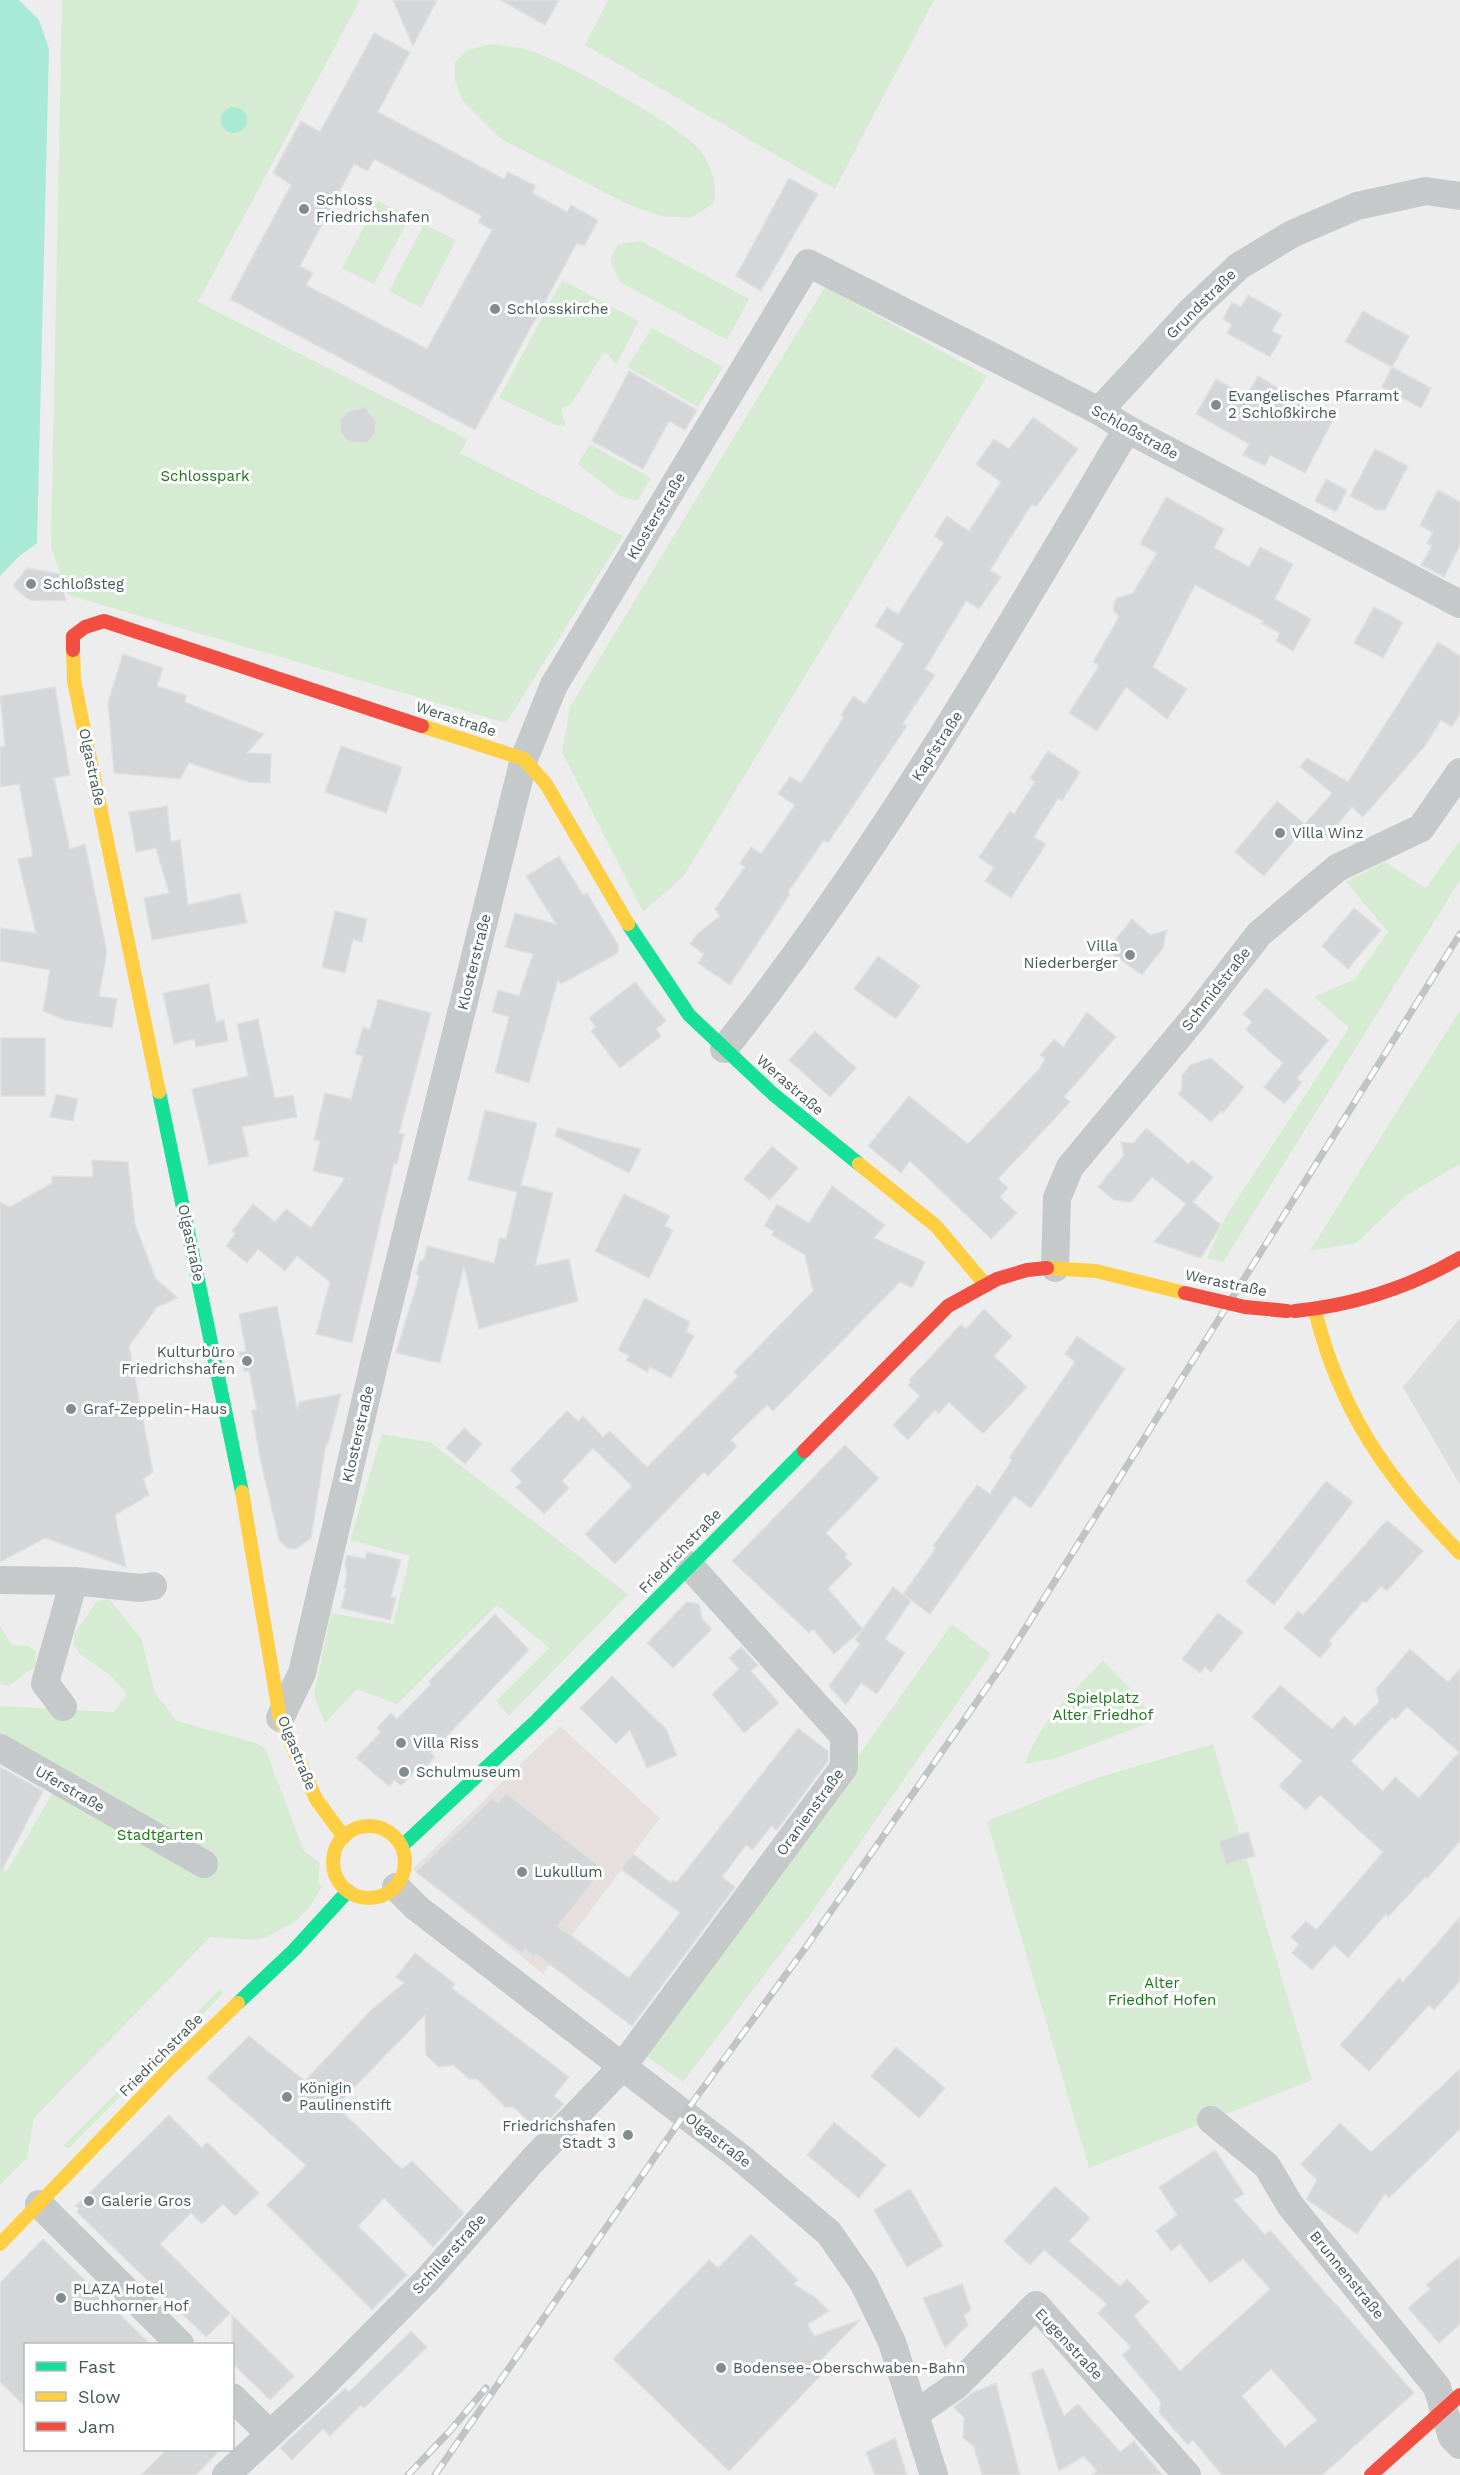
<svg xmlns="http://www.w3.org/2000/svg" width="1460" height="2475" font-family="'Work Sans',sans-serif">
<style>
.commercial{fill:#e7dfdd}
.education{fill:#dcdddd}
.green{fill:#d5ecd2}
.water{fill:#a8ead6}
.building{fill:#d5d6d7;stroke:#dfe0e1;stroke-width:1.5;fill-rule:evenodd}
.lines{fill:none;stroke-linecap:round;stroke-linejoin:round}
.street{stroke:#c5c9c9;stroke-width:28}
.fast{stroke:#16e098;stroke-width:14}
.slow{stroke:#ffcf43;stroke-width:14}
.jam{stroke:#f24e42;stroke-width:14}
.rail-casing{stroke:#c0c4c4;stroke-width:7}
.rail{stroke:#fff;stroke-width:4.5;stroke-dasharray:14;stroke-linecap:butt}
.jam-bridge{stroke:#f24e42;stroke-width:14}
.poi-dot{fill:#818d8c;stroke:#fff;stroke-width:2}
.labels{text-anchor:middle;stroke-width:6;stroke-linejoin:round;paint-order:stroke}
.poi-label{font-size:15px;fill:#465958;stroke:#fff;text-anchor:start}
.street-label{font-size:15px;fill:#465958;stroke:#fff}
.park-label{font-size:15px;fill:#1a7719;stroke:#fff}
</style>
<rect width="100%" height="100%" fill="#eeedee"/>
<polygon class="commercial" points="560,1726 660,1818 543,1974 413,1869"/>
<polygon class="education" points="1460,1318 1460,1485 1403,1387"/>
<g class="green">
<polygon points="62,0 360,0 198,302 468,439 460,453 623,536 506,723 68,595 51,548"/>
<polygon points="608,0 934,0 835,189 585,45"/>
<path d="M492,44C504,46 517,47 528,50C560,59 678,125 698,148C712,164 717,183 714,203L691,218L660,216L629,205L501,139L462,100L455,80V62L467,50Z"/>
<polygon points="378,201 410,217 374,284 342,268"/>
<polygon points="424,224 456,240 421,308 389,291"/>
<polygon points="641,241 749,299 727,340 620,282 610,260 618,244"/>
<polygon points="562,280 639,321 616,365 605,351 571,404 561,409 566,426 556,425 499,398"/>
<polygon points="825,287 987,376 683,877 643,912 562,752 570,707"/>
<polygon points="652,328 723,367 698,407 627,367"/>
<polygon points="590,444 651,478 637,501 618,495 578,464"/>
<polygon points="1460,840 1460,880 1223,1262 1207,1258 1225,1218 1349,1028 1314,997 1355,979 1388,932 1346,882 1384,862 1426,888"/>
<polygon points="1460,1010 1460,1164 1407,1195 1356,1243 1310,1251"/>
<polygon points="382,1434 430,1442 628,1594 509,1716 496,1701 549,1648 497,1605 397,1704 357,1689 325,1723 314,1695 331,1613 393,1624 410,1556 350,1540"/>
<polygon points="109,1599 141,1638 155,1693 177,1721 253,1742 265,1748 304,1851 320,1863 318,1884 322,1886 310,1907 297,1920 267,1937 254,1940 210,1937 34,2118 27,2158 0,2185 0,1868 7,1871 63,1775 0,1737 0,1706 114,1712 127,1694 111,1676 80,1654 74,1645 74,1634 97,1601"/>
<polygon points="952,1624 991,1654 810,1915 683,2082 645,2055"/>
<polygon points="0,1626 12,1645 29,1646 36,1652 35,1667 8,1686 0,1684"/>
<path d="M1103,1660L1135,1694L1154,1721L1057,1758L1025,1764C1042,1718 1070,1695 1103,1660Z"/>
<polygon points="1213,1744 1312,2080 1089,2168 987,1821 1093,1779"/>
<polygon points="220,1989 223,1994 69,2148 63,2146"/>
</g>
<g class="water">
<polygon points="0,0 19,0 39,20 49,49 37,543 17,558 0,576"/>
<circle cx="234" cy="120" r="13"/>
</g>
<g class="building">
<polygon points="393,0 437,0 413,46"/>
<polygon points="500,0 559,0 545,25"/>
<path d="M374,33L410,52L378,112L504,179L508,172L536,186L532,193L567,212L571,205L598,220L584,246L577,243L475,430L230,299L291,185L273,173L301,121L320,132ZM374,159L482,216L478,222L492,230L427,349L306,285L313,273L300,266L354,164L368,171Z"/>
<polygon points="789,178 818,194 761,291 736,276"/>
<polygon points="1248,295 1282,314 1272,331 1282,336 1270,357 1227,333 1232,325 1223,319 1232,302 1241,307"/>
<polygon points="1363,311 1409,336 1392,367 1345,342"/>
<polygon points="1392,367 1431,388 1421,408 1382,387"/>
<polygon points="629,371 697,410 685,430 669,421 643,469 592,441"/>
<polygon points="1258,376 1281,390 1279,393 1333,420 1305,473 1270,455 1265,466 1243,455 1249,444 1196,414 1216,379 1246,396"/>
<polygon points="365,407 376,422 375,434 367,443 349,442 341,433 340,421 347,412"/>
<polygon points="1033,417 1078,449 1036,507 1032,504 990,570 1001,577 979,609 966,601 925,669 935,675 903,723 907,726 828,843 824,840 788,892 790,894 730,985 698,963 704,954 690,944 698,933 720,916 715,909 745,867 740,863 751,847 761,854 795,805 778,794 790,777 801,783 844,717 841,715 853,696 865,704 904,644 875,626 887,607 898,614 944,543 934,536 947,516 969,531 1001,482 976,464 994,439 1009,449"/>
<polygon points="1375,449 1408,466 1385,510 1377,510 1350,496"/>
<polygon points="1326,479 1347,490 1336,512 1315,501"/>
<polygon points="1438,490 1460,502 1460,545 1444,577 1421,565 1432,546 1427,543 1433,533 1420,525"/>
<polygon points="1166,497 1224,529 1214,548 1249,567 1260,547 1293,564 1275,599 1311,619 1293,651 1276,641 1280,633 1261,623 1263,621 1195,585 1153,667 1187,689 1167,719 1126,687 1097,731 1069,713 1099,666 1093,662 1119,617 1113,610 1114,603 1117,598 1133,593 1157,553 1140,544"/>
<polygon points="27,568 59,574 66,601 29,600 13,586"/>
<polygon points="1374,607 1403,622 1383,658 1354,643"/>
<polygon points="1438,642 1460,656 1460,714 1452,727 1441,720 1425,746 1363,817 1352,807 1325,840 1307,825 1264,876 1235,852 1277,801 1305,824 1332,793 1300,767 1307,758 1348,782"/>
<polygon points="123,654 163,668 157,686 186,695 185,702 264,734 247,753 271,754 270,783 248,782 189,763 180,779 114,773 108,703"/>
<polygon points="55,687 70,775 54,778 70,849 85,844 107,952 99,996 117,999 112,1028 65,1020 43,1011 50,970 0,961 0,928 36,933 18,859 33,856 19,784 0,787 0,747 5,746 0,696"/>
<polygon points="341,746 402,767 386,813 325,792"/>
<polygon points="1048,751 1080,772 1062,801 1058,798 1034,837 1046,844 1011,898 985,881 994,868 979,857 1010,811 1014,814 1035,782 1030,778"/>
<polygon points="167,806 171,842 180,840 188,905 240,893 247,923 152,940 144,898 169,893 156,848 136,852 129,812"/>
<polygon points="559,856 583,895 587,893 618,945 618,953 561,984 558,980 529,1083 495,1072 509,1017 492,1012 498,990 519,996 533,954 505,947 515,913 556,924 526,876"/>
<polygon points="1354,908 1381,930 1348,969 1322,946"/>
<polygon points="335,911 367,919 362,942 353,939 345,973 322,967"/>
<polygon points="1132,919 1150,935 1167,930 1163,948 1142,975 1107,950"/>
<polygon points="878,956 920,986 896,1019 854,989"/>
<polygon points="635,982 666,1021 656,1029 661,1036 620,1068 591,1031 596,1027 589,1018"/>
<polygon points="209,984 216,1022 224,1020 228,1041 196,1047 194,1039 174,1044 163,993"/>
<polygon points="1266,988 1329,1040 1297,1078 1302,1082 1285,1104 1264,1087 1283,1063 1246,1030 1252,1022 1243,1014"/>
<polygon points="378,999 431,1013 399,1133 404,1134 397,1164 394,1163 352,1343 316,1334 330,1282 297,1256 285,1271 258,1249 247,1263 226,1246 235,1234 232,1231 253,1204 275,1222 286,1209 311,1228 345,1178 313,1171 320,1141 314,1140 325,1093 351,1099 363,1056 355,1054 363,1027 370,1029"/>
<polygon points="1087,1012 1116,1037 1064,1097 1070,1102 998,1179 1008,1188 1000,1197 1017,1213 991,1239 910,1161 901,1173 868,1146 909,1096 968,1144 1040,1068 1045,1059 1040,1055 1054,1039 1063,1047"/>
<polygon points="258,1019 275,1098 293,1095 297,1117 242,1127 249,1156 209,1165 192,1089 248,1076 237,1024"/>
<polygon points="815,1031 856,1068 830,1097 789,1060"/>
<rect x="1" y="1038" width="44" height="58"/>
<polygon points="1211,1058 1244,1087 1223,1113 1221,1111 1211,1122 1178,1094 1182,1089 1182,1076 1190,1065"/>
<polygon points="56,1094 78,1099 73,1121 50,1117"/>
<polygon points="485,1110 537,1123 521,1185 553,1193 535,1266 569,1259 578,1301 479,1329 464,1266 440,1363 396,1353 419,1277 416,1274 420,1261 424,1260 427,1246 494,1263 500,1238 506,1239 517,1192 468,1180"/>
<polygon points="558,1128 641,1149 629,1173 555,1136"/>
<polygon points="1146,1128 1188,1164 1192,1160 1213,1177 1193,1202 1221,1225 1201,1258 1154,1242 1186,1204 1152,1177 1131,1202 1114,1200 1098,1187 1124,1155 1121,1142 1134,1143"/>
<polygon points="772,1146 798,1168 770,1200 744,1179"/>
<polygon points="92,1160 128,1162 135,1224 156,1279 178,1298 157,1307 129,1346 153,1472 143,1479 149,1495 115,1515 126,1567 45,1538 0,1562 0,1202 10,1207 52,1183 52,1176 93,1177"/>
<polygon points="832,1186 885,1225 874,1238 925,1262 912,1288 900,1282 773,1411 767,1405 731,1440 737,1446 708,1476 704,1472 615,1564 585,1534 632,1486 593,1448 562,1481 569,1488 544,1514 516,1487 522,1482 510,1470 567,1411 578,1421 583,1416 603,1437 610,1431 647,1467 738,1376 734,1372 813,1291 805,1255 772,1235 774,1231 764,1226 777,1204 809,1223"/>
<polygon points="624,1194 670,1216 665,1226 673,1230 649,1278 595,1251"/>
<polygon points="645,1298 690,1322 686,1331 694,1336 671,1378 650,1367 647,1372 626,1360 629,1356 618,1350"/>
<polygon points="277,1306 297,1408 299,1402 341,1394 328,1444 326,1444 311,1538 296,1549 288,1548 279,1540 260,1458 252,1411 257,1410 249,1371 244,1372 239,1352 246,1351 239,1314"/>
<polygon points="984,1309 1012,1336 994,1356 1027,1387 983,1434 949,1402 939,1413 935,1410 908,1440 893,1425 920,1396 908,1385 911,1382 909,1380 961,1324 966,1329"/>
<polygon points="1077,1336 1125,1369 1031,1508 1014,1496 930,1614 903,1594 936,1548 933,1546 977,1485 990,1494 1012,1460 1009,1458 1075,1362 1065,1354"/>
<polygon points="464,1428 482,1444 465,1464 446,1448"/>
<polygon points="845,1445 879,1478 826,1533 847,1554 845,1557 852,1564 828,1589 863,1629 834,1654 813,1629 809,1633 732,1561"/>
<polygon points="1326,1481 1353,1502 1274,1605 1246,1582"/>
<polygon points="1387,1520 1423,1551 1387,1591 1381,1586 1366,1603 1363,1601 1329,1641 1332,1644 1320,1658 1284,1628 1298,1611 1303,1615"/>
<polygon points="367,1552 401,1560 391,1597 396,1598 390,1620 341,1608 346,1589 344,1588 347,1576 345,1563 347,1555 365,1559"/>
<polygon points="893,1587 911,1601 885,1639 905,1653 877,1694 861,1683 846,1705 829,1686 860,1644 855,1640"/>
<polygon points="687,1602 699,1604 702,1619 712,1629 673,1668 647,1643"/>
<polygon points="1218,1613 1243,1632 1211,1672 1205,1667 1200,1673 1182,1659"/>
<polygon points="495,1614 529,1650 431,1753 435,1757 418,1775 415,1771 401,1786 395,1780 389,1786 356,1758 381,1732 377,1728 391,1713 397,1719 431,1684 429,1681"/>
<polygon points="741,1647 758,1665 751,1671 779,1703 744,1733 712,1694 739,1669 729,1658"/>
<path d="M1410,1649L1448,1682L1460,1669V1841L1427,1879L1425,1877L1388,1917L1386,1914L1348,1958L1334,1945L1312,1970L1292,1953L1299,1944L1291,1937L1306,1921L1316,1930L1383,1852L1320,1795L1306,1810L1279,1786L1302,1761L1252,1717L1280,1685L1332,1729L1344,1716L1355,1726L1379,1702L1376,1689ZM1407,1707L1459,1752L1419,1798L1395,1777L1383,1791L1351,1761L1392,1717L1395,1720Z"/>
<polygon points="612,1676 666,1729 677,1755 647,1768 630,1730 616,1744 580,1708"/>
<polygon points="798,1728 828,1751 828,1761 777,1830 771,1826 753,1850 746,1845 722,1877 735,1887 632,2026 536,1954 534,1957 525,1949 521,1953 416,1872 492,1798 498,1803 506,1793 603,1869 558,1926 629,1978 680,1913 621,1869 633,1854 671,1883 673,1880 677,1882"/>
<polygon points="0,1767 43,1791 0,1874"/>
<polygon points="1248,1832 1255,1856 1226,1865 1219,1841"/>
<polygon points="1460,1917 1460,1981 1434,2010 1429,2005 1369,2071 1340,2045 1399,1978 1403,1982"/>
<polygon points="415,1953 455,1984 452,1988 569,2077 554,2096 564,2104 539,2130 513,2107 505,2107 477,2079 469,2079 453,2065 439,2067 426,2055 425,2015 336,2106 402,2169 412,2161 464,2213 433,2247 384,2198 358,2226 407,2275 372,2310 267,2205 306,2165 207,2078 249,2036 305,2081 371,2010 404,1983 396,1977"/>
<polygon points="896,2047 945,2088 919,2118 871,2076"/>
<polygon points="1460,2069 1460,2129 1389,2198 1385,2194 1357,2234 1306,2199 1317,2180 1301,2164 1340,2123 1371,2152"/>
<polygon points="169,2115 202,2148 207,2142 259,2193 235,2216 223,2204 202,2224 191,2213 160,2244 230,2313 206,2337 77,2212 79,2209 76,2206"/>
<polygon points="834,2122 886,2165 859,2198 807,2155"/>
<path d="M1215,2150L1244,2194L1234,2200L1265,2235L1270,2230L1414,2393L1322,2475H1222L1193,2440L1188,2445L1159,2412L1161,2402L1122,2355L1131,2347L1098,2313L1107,2304L1044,2250L1030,2265L1004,2241L1055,2186L1090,2218L1069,2241L1120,2286L1127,2279L1149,2302L1134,2316L1180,2371L1270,2289L1243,2259L1210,2283L1180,2244L1171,2251L1156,2231L1177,2215L1159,2187ZM1271,2369L1317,2420L1285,2447L1242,2396Z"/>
<polygon points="910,2189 943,2246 907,2267 874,2210"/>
<polygon points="751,2234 798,2280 794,2284 815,2297 829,2311 808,2324 814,2336 860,2320 817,2364 824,2372 729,2471 613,2359 709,2260 718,2268"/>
<polygon points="43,2239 150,2344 26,2344 26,2407 0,2382 0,2283"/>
<polygon points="1460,2256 1460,2324 1439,2343 1408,2308 1430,2289 1426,2285"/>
<polygon points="962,2284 971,2310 964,2316 968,2325 945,2348 923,2298"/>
<polygon points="232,2315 294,2376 270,2400 232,2363"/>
<polygon points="411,2331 427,2347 364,2408 361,2405 330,2436 323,2429 292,2460 280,2448 345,2388 349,2392"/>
<polygon points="1043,2368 1064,2416 1078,2404 1120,2452 1134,2441 1162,2475 1092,2475 1097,2471 1084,2456 1059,2471 1031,2373"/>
<polygon points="996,2383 1020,2475 982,2475 974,2447 963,2438 964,2418 954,2407 972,2393"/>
<polygon points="895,2438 907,2475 875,2475 866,2452"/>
<polygon points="166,2450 220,2450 196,2475 141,2475"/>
</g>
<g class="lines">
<g class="street">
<polyline points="1099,411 1191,311 1239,266 1292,234 1357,206 1426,191 1460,196"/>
<path d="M724,1049C878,855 1001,642 1127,429"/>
<polyline points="1055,1268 1057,1198 1070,1167 1194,1018 1259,934 1337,868 1421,828 1460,772"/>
<polyline points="2,1580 74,1581 140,1588 153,1586"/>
<polyline points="63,1707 45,1683 74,1581"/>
<polyline points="280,1718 302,1673 374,1364 524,759 554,685 808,263 1099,411 1127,429 1460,604"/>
<polyline points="0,1748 204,1864"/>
<polyline points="396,1887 417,1908 740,2157 829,2233 863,2282 892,2342 934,2475"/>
<polyline points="1211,2120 1267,2166 1290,2205 1437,2387 1452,2437 1460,2445"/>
<polyline points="39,2204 180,2344"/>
<polyline points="232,2397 270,2434"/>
<polyline points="915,2414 957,2385 1036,2305 1187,2475"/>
<polyline points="226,2475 319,2389 428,2279 532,2161 622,2067 844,1767 844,1736 689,1565"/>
</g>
<g class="fast">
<polyline points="628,924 689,1015 773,1094 859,1164"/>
<polyline points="159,1092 242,1492"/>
<polyline points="402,1846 536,1721 804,1451"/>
<polyline points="238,2003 294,1950 348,1891"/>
</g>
<g class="slow">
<polyline points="73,650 74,681 159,1092"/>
<polyline points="422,726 524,759 546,784 628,924"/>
<polyline points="859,1164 936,1226 984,1283"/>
<polyline points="1047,1268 1096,1271 1185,1293"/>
<path d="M1315,1310C1339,1410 1388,1480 1460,1553"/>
<polyline points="242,1492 280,1718 316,1799 344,1837"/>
<circle cx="369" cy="1862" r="36"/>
<polyline points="0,2244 168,2070 238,2003"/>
</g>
<g class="jam">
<polyline points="73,650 73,636 85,627 104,621 422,726"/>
<path d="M1295,1311C1355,1305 1408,1288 1460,1258"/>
<polyline points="804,1451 948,1306 997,1279 1027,1270 1047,1268"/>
<polyline points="1371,2475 1460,2395"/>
</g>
<g class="rail-casing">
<g id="rail">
<polyline points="408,2475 449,2432 486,2388"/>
<polyline points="435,2475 695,2099 806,1947 1001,1667 1460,934"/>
</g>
</g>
<use href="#rail" class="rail"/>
<polyline class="jam-bridge" points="1185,1293 1245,1307 1287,1311"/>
</g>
<g class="poi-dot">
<circle cx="304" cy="209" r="6"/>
<circle cx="495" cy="309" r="6"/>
<circle cx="1216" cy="405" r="6"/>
<circle cx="31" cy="584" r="6"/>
<circle cx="1280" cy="833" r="6"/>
<circle cx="1130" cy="955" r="6"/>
<circle cx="247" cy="1361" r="6"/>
<circle cx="71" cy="1409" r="6"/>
<circle cx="401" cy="1743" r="6"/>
<circle cx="404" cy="1772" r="6"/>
<circle cx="522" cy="1872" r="6"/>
<circle cx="287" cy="2097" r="6"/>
<circle cx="628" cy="2135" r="6"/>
<circle cx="89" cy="2201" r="6"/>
<circle cx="61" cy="2298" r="6"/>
<circle cx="721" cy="2368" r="6"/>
</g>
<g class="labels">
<g class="poi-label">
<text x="316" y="205">Schloss<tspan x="316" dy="17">Friedrichshafen</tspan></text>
<text x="507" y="314">Schlosskirche</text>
<text x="1228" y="401">Evangelisches Pfarramt<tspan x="1228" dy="17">2 Schloßkirche</tspan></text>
<text x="43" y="589">Schloßsteg</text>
<text x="1292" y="838">Villa Winz</text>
<text x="1118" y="951" text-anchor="end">Villa<tspan x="1118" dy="17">Niederberger</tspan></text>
<text x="235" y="1357" text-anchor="end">Kulturbüro<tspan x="235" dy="17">Friedrichshafen</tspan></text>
<text x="83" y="1414">Graf-Zeppelin-Haus</text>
<text x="413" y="1748">Villa Riss</text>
<text x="416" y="1777">Schulmuseum</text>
<text x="534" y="1877">Lukullum</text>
<text x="299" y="2093">Königin<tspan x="299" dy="17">Paulinenstift</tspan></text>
<text x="616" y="2131" text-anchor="end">Friedrichshafen<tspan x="616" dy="17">Stadt 3</tspan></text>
<text x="101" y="2206">Galerie Gros</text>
<text x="73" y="2294">PLAZA Hotel<tspan x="73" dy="17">Buchhorner Hof</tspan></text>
<text x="733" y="2373">Bodensee-Oberschwaben-Bahn</text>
</g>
<g class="street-label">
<text transform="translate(1201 304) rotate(-45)" y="5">Grundstraße</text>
<text transform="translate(1135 432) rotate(29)" y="5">Schloßstraße</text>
<text transform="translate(656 516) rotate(-59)" y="5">Klosterstraße</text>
<text transform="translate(456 719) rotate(18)" y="5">Werastraße</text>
<text transform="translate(937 746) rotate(-57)" y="5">Kapfstraße</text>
<text transform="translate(92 767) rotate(78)" y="5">Olgastraße</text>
<text transform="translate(474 962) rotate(-76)" y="5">Klosterstraße</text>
<text transform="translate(1216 989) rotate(-52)" y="5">Schmidstraße</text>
<text transform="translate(790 1085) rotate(41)" y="5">Werastraße</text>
<text transform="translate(191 1243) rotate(78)" y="5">Olgastraße</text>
<text transform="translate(1226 1283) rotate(12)" y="5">Werastraße</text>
<text transform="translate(358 1434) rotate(-77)" y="5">Klosterstraße</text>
<text transform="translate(680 1551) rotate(-46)" y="5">Friedrichstraße</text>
<text transform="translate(297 1753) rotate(68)" y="5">Olgastraße</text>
<text transform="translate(70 1789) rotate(30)" y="5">Uferstraße</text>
<text transform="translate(810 1812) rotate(-54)" y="5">Oranienstraße</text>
<text transform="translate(161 2055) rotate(-45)" y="5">Friedrichstraße</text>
<text transform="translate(718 2140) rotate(38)" y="5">Olgastraße</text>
<text transform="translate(449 2254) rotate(-48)" y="5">Schillerstraße</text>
<text transform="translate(1347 2275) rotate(51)" y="5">Brunnenstraße</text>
<text transform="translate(1069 2344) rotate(47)" y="5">Eugenstraße</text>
</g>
<g class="park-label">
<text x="205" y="481">Schlosspark</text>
<text x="1103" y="1703">Spielplatz<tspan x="1103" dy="17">Alter Friedhof</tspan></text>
<text x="160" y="1840">Stadtgarten</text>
<text x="1162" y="1988">Alter<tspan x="1162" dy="17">Friedhof Hofen</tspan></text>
</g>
</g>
<rect x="24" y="2343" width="210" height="108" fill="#ffffff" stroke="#b5bdbc" stroke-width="1.5"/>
<rect x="36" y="2362" width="30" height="9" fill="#16e098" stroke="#b5bdbc" stroke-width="1.5"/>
<text x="78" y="2373" font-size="18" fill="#465958">Fast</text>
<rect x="36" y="2392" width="30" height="9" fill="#ffcf43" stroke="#b5bdbc" stroke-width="1.5"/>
<text x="78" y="2403" font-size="18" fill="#465958">Slow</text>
<rect x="36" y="2422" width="30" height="9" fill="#f24e42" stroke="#b5bdbc" stroke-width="1.5"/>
<text x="78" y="2433" font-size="18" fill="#465958">Jam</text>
</svg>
